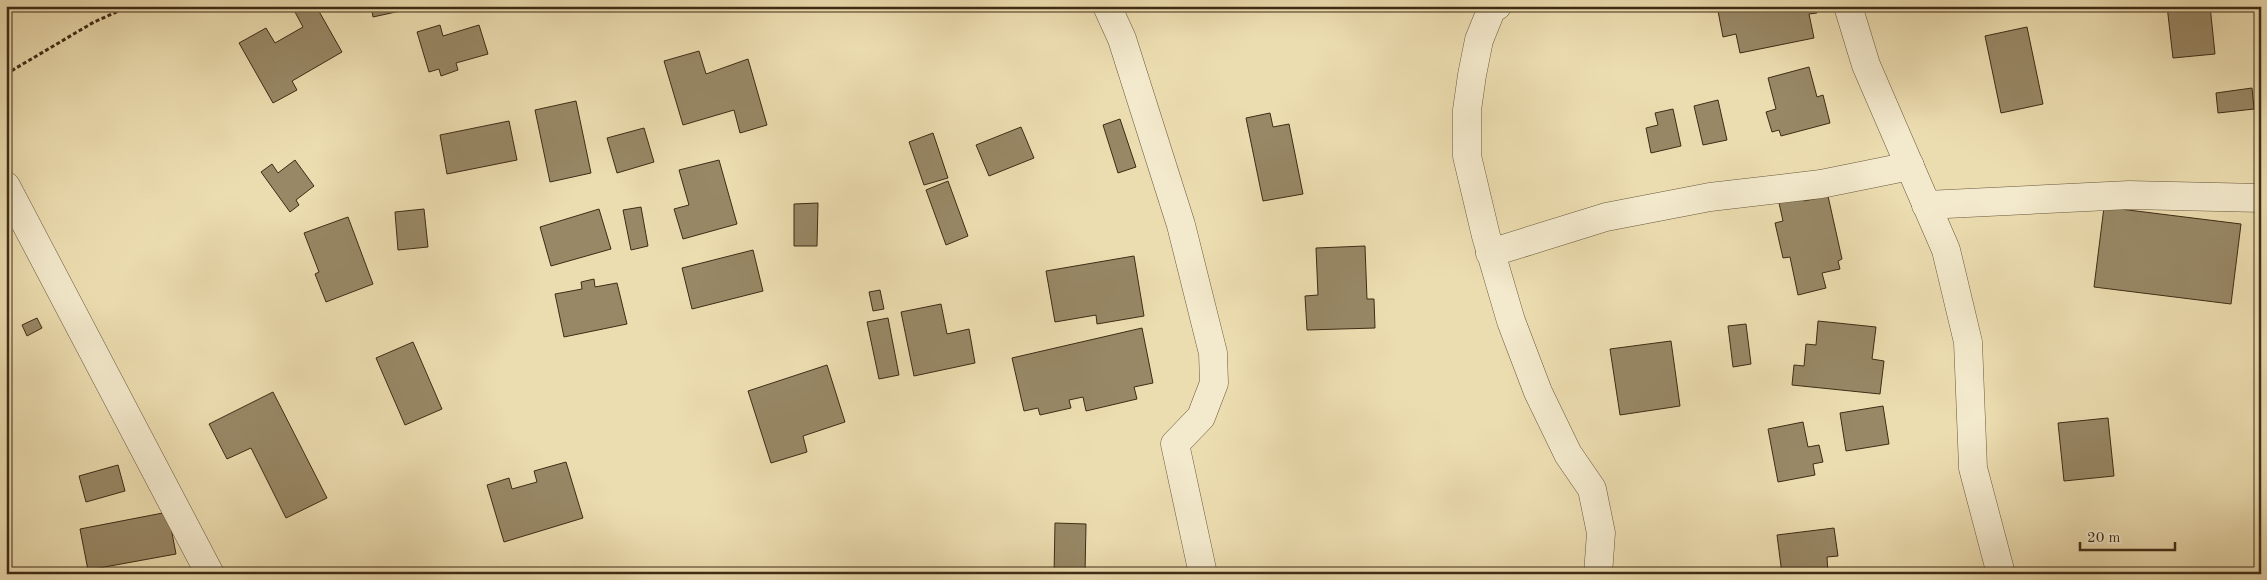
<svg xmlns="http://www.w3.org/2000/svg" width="2267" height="580" font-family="'Old Standard TT',serif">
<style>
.building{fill:#988866;stroke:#3d2c15}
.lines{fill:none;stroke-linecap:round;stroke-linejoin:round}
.minor-casing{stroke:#69583c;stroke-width:29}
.path{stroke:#3d2c15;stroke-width:3;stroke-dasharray:4 2.5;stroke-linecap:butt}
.minor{stroke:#f3e9cc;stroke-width:28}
</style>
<rect width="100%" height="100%" fill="#ecddb0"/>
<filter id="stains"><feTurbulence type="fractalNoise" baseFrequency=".004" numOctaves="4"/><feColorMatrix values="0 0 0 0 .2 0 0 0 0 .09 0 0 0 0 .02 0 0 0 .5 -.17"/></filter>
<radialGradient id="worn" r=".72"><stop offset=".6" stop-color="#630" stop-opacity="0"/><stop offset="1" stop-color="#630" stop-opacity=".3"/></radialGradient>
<g class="building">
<polygon points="304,6 316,6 342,52 292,81 297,90 273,103 239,43 266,28 275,43 303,27 295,12"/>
<polygon points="371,6 423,6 373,17"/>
<polygon points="1717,6 1816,6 1817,13 1809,14 1814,38 1740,53 1736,34 1723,37"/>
<polygon points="2167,6 2210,6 2215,54 2173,58"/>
<polygon points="440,25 443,36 479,25 488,54 456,63 458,70 441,76 439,69 429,72 417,32"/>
<polygon points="2027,27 2043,104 2001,113 1985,36"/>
<polygon points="699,51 706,74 748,59 767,125 740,133 734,110 683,125 664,61"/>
<polygon points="1809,67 1817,97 1823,95 1830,123 1781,136 1779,130 1772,132 1766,112 1776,109 1768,78"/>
<polygon points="2252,88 2254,109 2218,113 2216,93"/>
<polygon points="1718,100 1727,140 1703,145 1694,106"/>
<polygon points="576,101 591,173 550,182 535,110"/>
<polygon points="1673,109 1681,146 1651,153 1646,128 1658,125 1655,113"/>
<polygon points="1270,113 1273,127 1289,124 1303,194 1263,201 1246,118"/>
<polygon points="1120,119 1136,167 1118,173 1103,125"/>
<polygon points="509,121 517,160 447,174 440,135"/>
<polygon points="1021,127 1034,158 989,176 976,145"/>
<polygon points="644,128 654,162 617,173 607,138"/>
<polygon points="933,133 948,178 924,185 909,142"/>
<polygon points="295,160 314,186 296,200 299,205 290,212 261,172 272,164 278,173"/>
<polygon points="719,160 737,224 683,239 674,209 689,205 679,170"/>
<polygon points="948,181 968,236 946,245 926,190"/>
<polygon points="1801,189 1804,201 1828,196 1842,259 1838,261 1840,269 1822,273 1826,288 1798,295 1790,257 1783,258 1775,223 1783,221 1777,194"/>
<polygon points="818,203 817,246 794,246 794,204"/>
<polygon points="641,207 648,246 631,250 623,210"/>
<polygon points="2104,207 2241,224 2231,304 2094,287"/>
<polygon points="424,209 428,247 398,250 395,212"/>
<polygon points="599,209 611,249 551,266 540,227"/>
<polygon points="348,217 373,284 326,302 315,274 319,272 304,233"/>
<polygon points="1365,246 1367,299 1374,299 1375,328 1307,330 1305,296 1318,295 1316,248"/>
<polygon points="753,250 763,291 692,309 682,268"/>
<polygon points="1134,256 1144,316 1097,324 1096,315 1055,322 1046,271"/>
<polygon points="594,279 595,287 617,283 627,324 564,337 555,294 582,289 581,282"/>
<polygon points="880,290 884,309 873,311 869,292"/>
<polygon points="941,304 947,334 969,329 975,363 914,376 901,312"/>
<polygon points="37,318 42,328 27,336 22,325"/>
<polygon points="888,318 899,375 879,379 867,322"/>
<polygon points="1818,321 1876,327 1872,359 1884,361 1880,394 1792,385 1794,365 1804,366 1806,344 1816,345"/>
<polygon points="1746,324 1751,364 1733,367 1728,326"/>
<polygon points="1142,328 1153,383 1134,387 1137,399 1086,411 1083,397 1069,400 1071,408 1040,415 1038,408 1024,411 1012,358"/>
<polygon points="1671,341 1680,406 1620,415 1610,349"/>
<polygon points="413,342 442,409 405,425 376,358"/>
<polygon points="827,365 845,422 803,436 807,452 771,463 748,391"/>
<polygon points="273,392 327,498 286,518 251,448 227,459 209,424"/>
<polygon points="1883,406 1889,444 1846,451 1840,413"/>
<polygon points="2108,418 2114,476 2064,481 2058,423"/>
<polygon points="1803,422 1808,447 1819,445 1823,462 1813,464 1815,475 1778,482 1768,429"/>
<polygon points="566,462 583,518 504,542 487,485 509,478 512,489 537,482 534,471"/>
<polygon points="118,465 125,491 86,502 79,476"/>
<polygon points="168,512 176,554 88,570 80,529"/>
<polygon points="1055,523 1086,524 1085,574 1054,574"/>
<polygon points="1834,528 1838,556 1827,557 1828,574 1782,574 1777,535"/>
</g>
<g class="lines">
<g class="minor-casing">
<g id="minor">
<polyline points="1107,6 1122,39 1181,225 1213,353 1214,383 1201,417 1175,444 1203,574"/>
<polyline points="1497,6 1492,8 1479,40 1472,75 1467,110 1467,156 1486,236 1511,321 1538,392 1568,454 1592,489 1601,533 1598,574"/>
<polyline points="1848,6 1866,65 1946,250 1968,342 1973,468 2001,574"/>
<polyline points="6,186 210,574"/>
<polyline points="1926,205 2129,195 2261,198"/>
<polyline points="1490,253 1606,217 1710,197 1821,184 1910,166"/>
</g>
</g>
<polyline class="path" points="6,74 94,22 130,6"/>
<use href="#minor" class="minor"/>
</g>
<rect width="2267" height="580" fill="none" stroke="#ecddb0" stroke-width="25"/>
<rect x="8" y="8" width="2252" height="565" fill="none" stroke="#3d2c15" stroke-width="2.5"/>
<rect x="12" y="12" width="2242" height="555" fill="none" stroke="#3d2c15"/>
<path d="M2080 542v8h95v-8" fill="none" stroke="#3d2c15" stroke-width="2.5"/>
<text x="2087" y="542" font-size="15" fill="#3d2c15" stroke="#f3e9cc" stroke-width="4" paint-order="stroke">20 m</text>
<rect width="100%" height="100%" filter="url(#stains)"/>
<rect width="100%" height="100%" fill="url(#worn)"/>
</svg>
